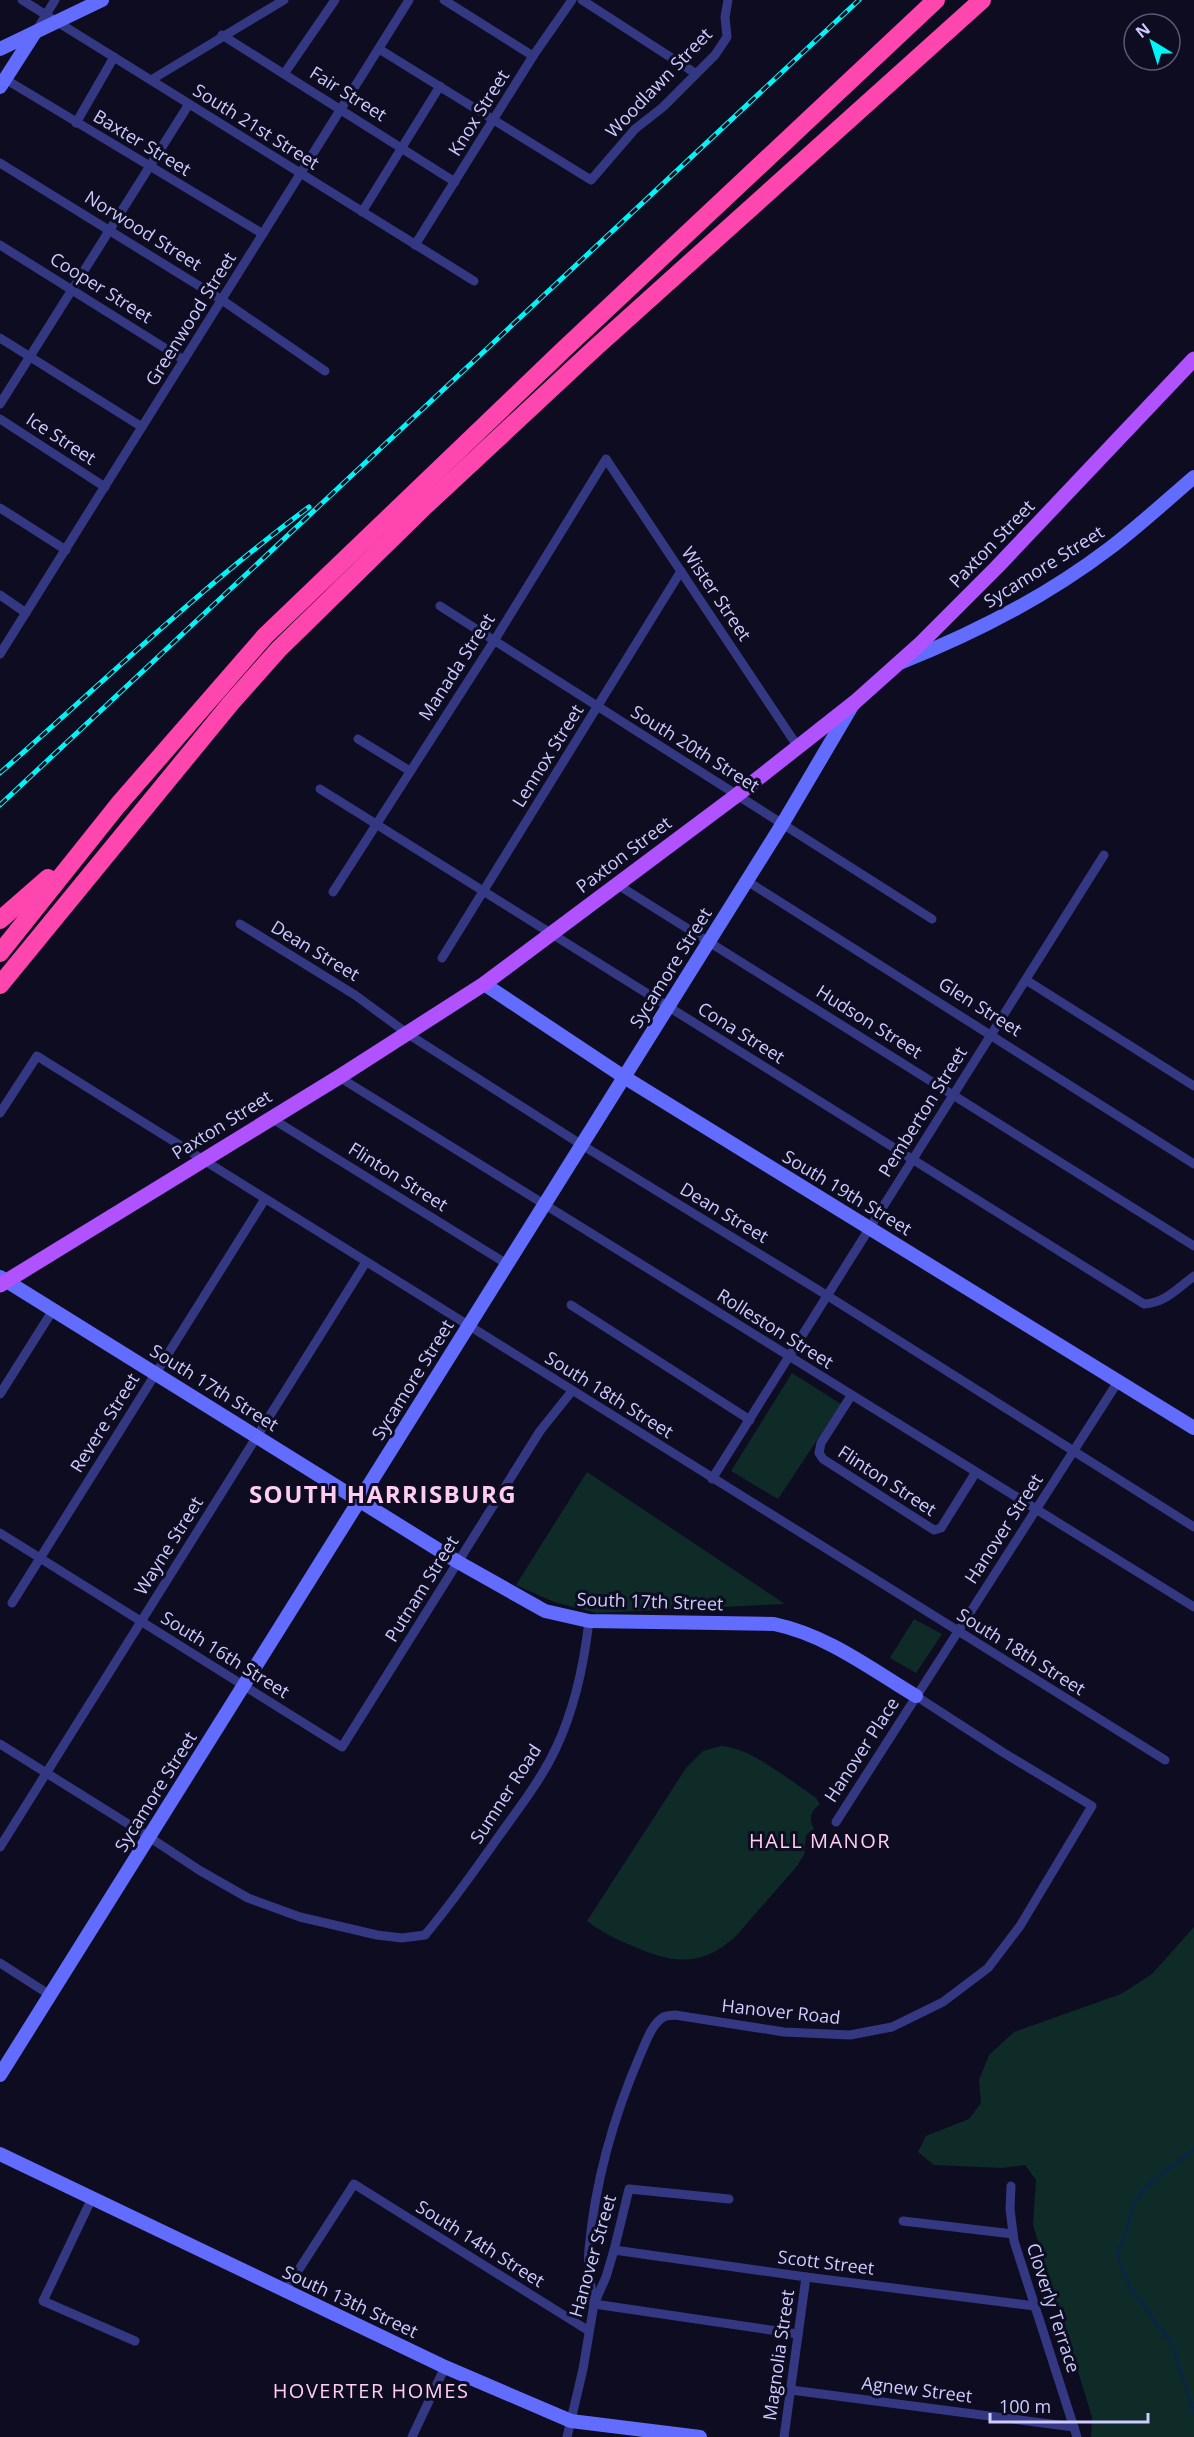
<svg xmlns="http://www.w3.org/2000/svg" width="1194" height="2437" font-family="'Open Sans',sans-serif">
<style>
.green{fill:#0e2b28}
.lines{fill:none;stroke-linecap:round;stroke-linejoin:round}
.stream{stroke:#092647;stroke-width:3}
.street{stroke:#343883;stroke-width:9}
.secondary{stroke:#626cff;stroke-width:14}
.primary{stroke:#b052ff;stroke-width:15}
.highway{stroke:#ff46af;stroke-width:18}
.rail-casing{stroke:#00f3f6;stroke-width:5}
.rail{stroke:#0d0c21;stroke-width:3;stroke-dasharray:9;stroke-linecap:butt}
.labels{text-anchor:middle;stroke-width:6;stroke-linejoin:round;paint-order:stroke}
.street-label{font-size:18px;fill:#cdcbff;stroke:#0d0c21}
.neighbourhood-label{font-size:20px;letter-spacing:1.5px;fill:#ffcdf1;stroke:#0d0c21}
.district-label{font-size:24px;font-weight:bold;letter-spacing:1.5px;fill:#ffcdf1;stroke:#0d0c21}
</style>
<rect width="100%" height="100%" fill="#0d0c21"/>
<g class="green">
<polygon points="792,1373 841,1404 778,1499 731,1471"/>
<polygon points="587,1472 785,1604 596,1613 554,1602 516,1585"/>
<polygon points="914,1619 942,1634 916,1673 890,1658"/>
<path d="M721,1746C750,1747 791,1781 816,1798L820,1804C811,1811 808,1818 814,1829L806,1835L804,1855L797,1866L736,1936C701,1969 669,1963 628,1944C613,1938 600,1931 587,1921L686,1768L703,1751Z"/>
<polygon points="1194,1927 1194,2437 1091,2437 1092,2417 1033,2225 1036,2180 1025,2165 1002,2168 934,2165 918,2152 926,2136 969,2119 981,2103 979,2080 989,2055 1014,2032 1121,1994 1152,1974"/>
</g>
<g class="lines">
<polyline class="stream" points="1194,2149 1147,2186 1133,2204 1127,2230 1117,2254 1129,2286 1172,2344 1194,2414"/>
<g class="street">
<polyline points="22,0 474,281"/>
<polyline points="444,0 533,56"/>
<polyline points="582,0 695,73"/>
<polyline points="36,31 55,0"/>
<polyline points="222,35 455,182"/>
<polyline points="379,49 591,180 635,129 663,107 715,55 727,37 725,17 728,0"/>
<polyline points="284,74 335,0"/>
<polyline points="5,79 263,234"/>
<polyline points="151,80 284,0"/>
<polyline points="76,123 114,57"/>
<polyline points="0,163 222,300 325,371"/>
<polyline points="362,212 440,86"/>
<polyline points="0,245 184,360"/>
<polyline points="415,245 533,56 572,0"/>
<polyline points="0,338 142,427"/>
<polyline points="0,404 189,104"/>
<polyline points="0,419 105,487"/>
<polyline points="0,508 66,550"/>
<polyline points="0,595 26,613"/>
<polyline points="440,606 932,919"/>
<polyline points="0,654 409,0"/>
<polyline points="358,739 410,771"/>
<path d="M320,789L1144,1304C1165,1303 1178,1288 1194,1276"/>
<polyline points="747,881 1194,1164"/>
<polyline points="618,885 1194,1246"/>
<polyline points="333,892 494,641 606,459 798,747"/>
<polyline points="240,924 355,995 408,1034 582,1145 828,1296 1194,1527"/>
<polyline points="442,958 681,571"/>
<polyline points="1026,980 1194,1086"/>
<polyline points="339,1077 1194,1607"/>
<polyline points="0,1113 37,1056 1165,1760"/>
<polyline points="271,1118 507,1264"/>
<polyline points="571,1305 750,1420"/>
<polyline points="0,1394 53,1310"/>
<polyline points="851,1396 821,1443 819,1453 823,1459 934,1530 941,1528 976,1472"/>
<polyline points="712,1479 1104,855"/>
<polyline points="0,1533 342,1747 540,1431 572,1391"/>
<polyline points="12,1603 265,1199"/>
<path d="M0,1744L149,1837L199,1870L248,1898L300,1917L377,1935L402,1938L425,1935C452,1903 475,1870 499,1836C519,1808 541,1780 556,1748C575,1708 584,1664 589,1621"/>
<polyline points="836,1822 1119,1380"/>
<polyline points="0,1847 366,1262"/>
<polyline points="0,1963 50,1995"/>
<polyline points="1011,2186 1010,2209 1014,2241 1077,2437"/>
<polyline points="92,2198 43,2301 135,2341"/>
<polyline points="903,2221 1013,2234"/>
<polyline points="614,2250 806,2277 1035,2306"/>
<polyline points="285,2291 354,2184 589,2331"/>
<path d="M594,2304C591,2286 587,2268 589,2249C595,2182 614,2115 641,2053C646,2042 651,2026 662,2018C666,2015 670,2016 675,2015L784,2032L850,2035L892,2027L943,2002L988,1968L1020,1926L1092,1806L1004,1753L916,1696"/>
<polyline points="594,2304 798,2334"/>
<polyline points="791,2390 1074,2427"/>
<polyline points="412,2437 445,2367"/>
<polyline points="567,2437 583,2369 594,2304 606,2277 614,2250 629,2189 729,2199"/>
<polyline points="784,2437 806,2277"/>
</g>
<g class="secondary">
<polyline points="0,49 102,0"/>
<polyline points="0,87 34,34"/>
<path d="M902,662C975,633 1047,596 1110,548C1139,526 1166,501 1194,477"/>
<polyline points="484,984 624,1077 1194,1428"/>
<path d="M0,1277L458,1562L545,1611L589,1621L774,1624C827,1635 871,1669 916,1696"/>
<polyline points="0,2075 783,823 852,706"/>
<polyline points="0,2154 445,2367 571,2421 700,2437"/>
</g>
<polyline class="primary" points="0,1285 339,1077 484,984 737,795 855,702 921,643 997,567 1194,359"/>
<g class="highway">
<polyline points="0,920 48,878"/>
<polyline points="0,953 118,805 265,636 561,352 936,0"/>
<polyline points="0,985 231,703 279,649 422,509 595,348 982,0"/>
</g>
<g class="rail-casing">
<g id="rail">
<path d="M0,773C102,683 200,588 309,507"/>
<polyline points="0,805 859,0"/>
</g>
</g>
<use href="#rail" class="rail"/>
</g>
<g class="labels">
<g class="street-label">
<text transform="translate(659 83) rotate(-46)" y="6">Woodlawn Street</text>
<text transform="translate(348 94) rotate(32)" y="6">Fair Street</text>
<text transform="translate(479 113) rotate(-58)" y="6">Knox Street</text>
<text transform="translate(256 127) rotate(32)" y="6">South 21st Street</text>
<text transform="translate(142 143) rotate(31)" y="6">Baxter Street</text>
<text transform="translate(143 231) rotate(32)" y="6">Norwood Street</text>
<text transform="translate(101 288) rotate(32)" y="6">Cooper Street</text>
<text transform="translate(191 319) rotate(-58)" y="6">Greenwood Street</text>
<text transform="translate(61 439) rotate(33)" y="6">Ice Street</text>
<text transform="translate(992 544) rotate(-46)" y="6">Paxton Street</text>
<text transform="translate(1044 567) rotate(-32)" y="6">Sycamore Street</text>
<text transform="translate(716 594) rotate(56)" y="6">Wister Street</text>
<text transform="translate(457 667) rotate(-57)" y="6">Manada Street</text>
<text transform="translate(695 749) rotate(32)" y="6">South 20th Street</text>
<text transform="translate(548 756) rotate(-58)" y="6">Lennox Street</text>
<text transform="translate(624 855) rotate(-37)" y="6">Paxton Street</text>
<text transform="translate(315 951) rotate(31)" y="6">Dean Street</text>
<text transform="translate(671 968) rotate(-58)" y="6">Sycamore Street</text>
<text transform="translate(980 1007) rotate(32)" y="6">Glen Street</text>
<text transform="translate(869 1022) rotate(32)" y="6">Hudson Street</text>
<text transform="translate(741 1033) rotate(32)" y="6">Cona Street</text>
<text transform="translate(923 1112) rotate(-58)" y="6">Pemberton Street</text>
<text transform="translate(222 1125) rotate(-32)" y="6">Paxton Street</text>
<text transform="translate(398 1177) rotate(32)" y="6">Flinton Street</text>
<text transform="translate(847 1193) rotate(31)" y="6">South 19th Street</text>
<text transform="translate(724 1213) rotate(31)" y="6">Dean Street</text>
<text transform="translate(775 1329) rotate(32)" y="6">Rolleston Street</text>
<text transform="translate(413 1380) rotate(-58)" y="6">Sycamore Street</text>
<text transform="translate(214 1388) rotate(32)" y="6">South 17th Street</text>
<text transform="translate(609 1395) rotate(32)" y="6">South 18th Street</text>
<text transform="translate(105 1423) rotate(-58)" y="6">Revere Street</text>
<text transform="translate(887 1481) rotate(33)" y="6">Flinton Street</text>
<text transform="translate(1004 1529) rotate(-57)" y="6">Hanover Street</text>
<text transform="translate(169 1546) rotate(-58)" y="6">Wayne Street</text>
<text transform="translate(422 1589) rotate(-58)" y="6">Putnam Street</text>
<text transform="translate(650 1602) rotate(2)" y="6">South 17th Street</text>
<text transform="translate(1021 1652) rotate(32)" y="6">South 18th Street</text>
<text transform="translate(225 1655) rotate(32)" y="6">South 16th Street</text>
<text transform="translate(862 1750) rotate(-57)" y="6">Hanover Place</text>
<text transform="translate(156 1792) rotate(-58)" y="6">Sycamore Street</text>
<text transform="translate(506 1794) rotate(-57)" y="6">Sumner Road</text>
<text transform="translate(781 2012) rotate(6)" y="6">Hanover Road</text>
<text transform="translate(480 2244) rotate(32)" y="6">South 14th Street</text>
<text transform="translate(593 2256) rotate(-74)" y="6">Hanover Street</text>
<text transform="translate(826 2263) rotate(7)" y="6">Scott Street</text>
<text transform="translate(350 2302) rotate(25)" y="6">South 13th Street</text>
<text transform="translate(1053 2308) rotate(72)" y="6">Cloverly Terrace</text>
<text transform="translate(779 2355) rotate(-82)" y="6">Magnolia Street</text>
<text transform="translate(917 2390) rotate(7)" y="6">Agnew Street</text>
</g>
<g class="neighbourhood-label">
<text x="820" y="1848">HALL MANOR</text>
<text x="371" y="2398">HOVERTER HOMES</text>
</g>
<g class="district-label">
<text x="383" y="1503">SOUTH HARRISBURG</text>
</g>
</g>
<g transform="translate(1152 42) rotate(322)"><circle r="28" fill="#0d0c21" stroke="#5a587a" stroke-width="1.5"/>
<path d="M0-4.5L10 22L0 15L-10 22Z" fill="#00f3f6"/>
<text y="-9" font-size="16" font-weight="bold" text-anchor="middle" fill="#cdcbff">N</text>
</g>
<path d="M990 2413v9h158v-9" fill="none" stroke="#cdcbff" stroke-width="3"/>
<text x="999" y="2413" font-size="18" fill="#cdcbff" stroke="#0d0c21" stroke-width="4.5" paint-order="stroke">100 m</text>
</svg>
